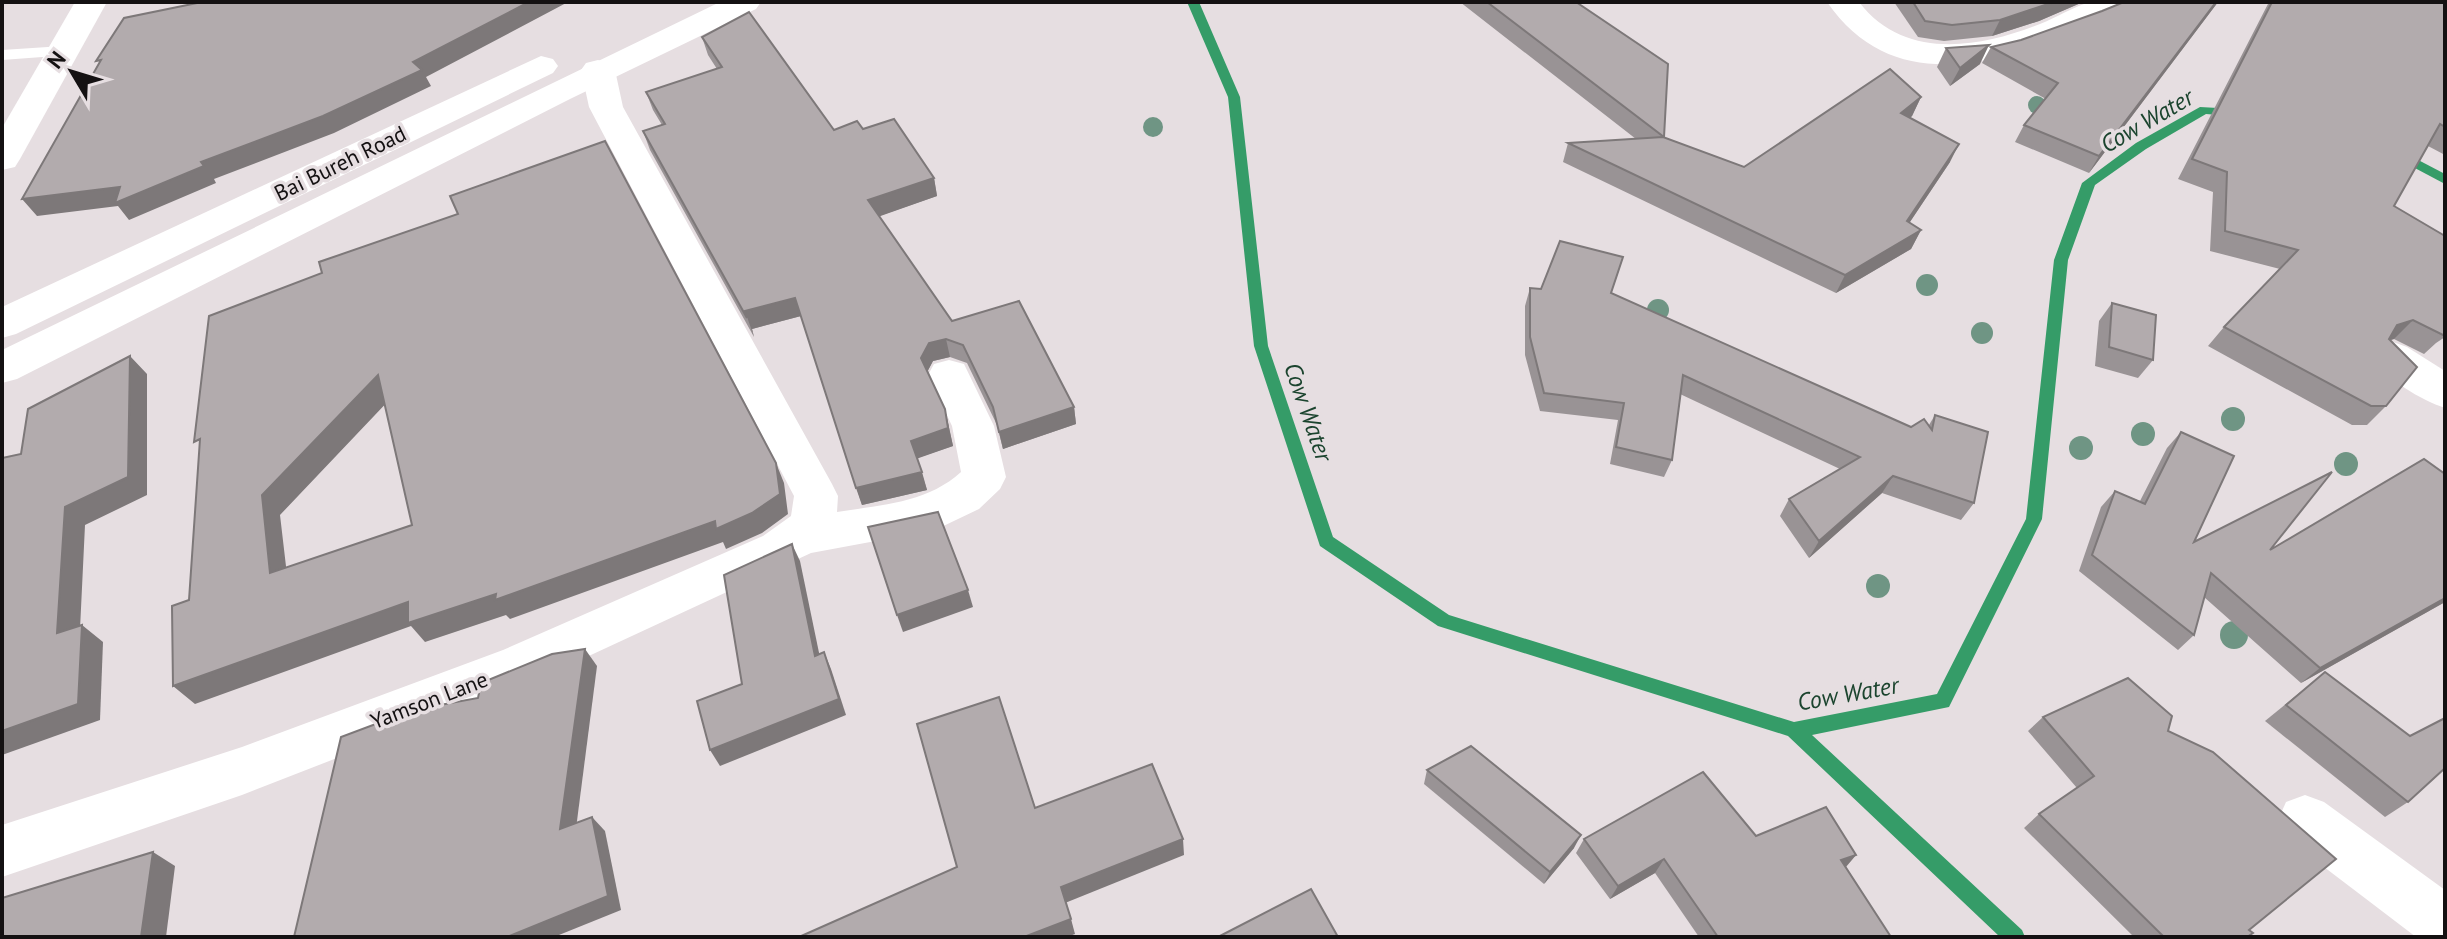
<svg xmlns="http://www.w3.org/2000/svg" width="2447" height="939" font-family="'PT Sans',sans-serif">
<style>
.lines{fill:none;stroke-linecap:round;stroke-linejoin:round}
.stream{fill:#359c68;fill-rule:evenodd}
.service{fill:#fff;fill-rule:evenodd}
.minor{fill:#fff;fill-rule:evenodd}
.trunk{fill:#fff;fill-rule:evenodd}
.tree{fill:#6f9584}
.wall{fill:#999395}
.shaded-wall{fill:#7d7879}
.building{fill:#b2abad;stroke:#7d7879;stroke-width:2;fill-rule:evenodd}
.labels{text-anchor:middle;stroke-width:7;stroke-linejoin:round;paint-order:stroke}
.street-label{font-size:22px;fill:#141112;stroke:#e6dee1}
.water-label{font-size:24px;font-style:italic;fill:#1b442e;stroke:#e6dee1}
</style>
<rect width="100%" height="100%" fill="#e6dee1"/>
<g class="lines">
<g class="stream">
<polygon points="1187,2 1199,2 1240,97 1268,346 1333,537 1449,615 1794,722 1937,694 2026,519 2054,260 2082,183 2136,143 2200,107 2236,109 2238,112 2232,116 2206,114 2146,149 2095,185 2068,260 2042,519 1949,707 1812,735 2022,930 2025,937 2000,937 1788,736 1438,626 1320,546 1254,346 1228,97"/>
<polygon points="2401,151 2445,174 2445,184 2396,158 2395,155"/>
</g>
<polygon class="service" points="63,46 72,51 69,55 2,60 2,50"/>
<g class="minor">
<polygon points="75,2 107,2 20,159 15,167 2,170 2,128"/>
<path d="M1827,2H1859C1904,61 1980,48 2040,24C2056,18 2074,6 2091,2C2104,0 2120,2 2134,2L2129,9C2032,50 1904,113 1827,2Z"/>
<path d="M598,60L610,63L615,70L623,107L832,484L838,496L837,512C881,505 927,503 961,472L952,426L928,375L934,364L949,360L964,364L994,426L1006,477L1000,489L979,509L935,530L811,553L537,680L242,795L2,877V825L242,747L503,650L763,536L791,516L794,496L589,107L581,70L586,63Z"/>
<path d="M2393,342L2407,347L2445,371V408C2421,400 2385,379 2373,357L2379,347Z"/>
<polygon points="2305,795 2324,802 2445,890 2445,937 2416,937 2286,838 2278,820 2286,802"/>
</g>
<g class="trunk">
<polygon points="720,2 761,2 756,9 570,99 17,379 2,383 2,350"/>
<polygon points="541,56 553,59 558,66 553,73 16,334 2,338 2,307"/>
</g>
</g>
<g class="tree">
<circle cx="2037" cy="105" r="9"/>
<circle cx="1153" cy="127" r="10"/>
<circle cx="1927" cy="285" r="11"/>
<circle cx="1658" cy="310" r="11"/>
<circle cx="1982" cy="333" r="11"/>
<circle cx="2233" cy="419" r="12"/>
<circle cx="2143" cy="434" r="12"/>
<circle cx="2081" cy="448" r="12"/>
<circle cx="2346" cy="464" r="12"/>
<circle cx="1878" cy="586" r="12"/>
<circle cx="2234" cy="635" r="14"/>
</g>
<g class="wall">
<polygon points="1460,2 1576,2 1663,137 1744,167 1921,97 1912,116 1910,118 1950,162 1909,223 1921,230 1911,249 1836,293 1563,162 1568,143 1636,139"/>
<polygon points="1894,2 2083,2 2039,21 1992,36 1944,41 1918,37"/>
<polygon points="2124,2 2218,2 2089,173 2015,142 2024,125 2046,99 1982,63 1991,47 2021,40 2102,11"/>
<polygon points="2269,2 2445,2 2445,155 2428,146 2394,206 2445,337 2436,343 2424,354 2394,339 2390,340 2386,406 2367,425 2352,425 2208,346 2224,327 2280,269 2210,251 2213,192 2178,179"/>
<polygon points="702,37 834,130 863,129 934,178 937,196 879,216 952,321 1074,407 1076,424 1003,449 997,425 967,363 950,357 933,361 927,372 945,409 953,446 917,458 927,490 862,505 801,316 752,329 754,337 650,150 643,131 662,125 653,110 646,92 717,69 708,55"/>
<polygon points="1946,48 1980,64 1950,86 1937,67"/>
<polygon points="1530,288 1611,294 1911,427 1929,425 1935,415 1974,503 1961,520 1882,493 1809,558 1780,516 1789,499 1840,469 1680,394 1672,460 1664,477 1610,464 1618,420 1540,411 1525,355 1525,306"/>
<polygon points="2112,303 2153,360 2138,378 2095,366 2099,321"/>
<polygon points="2181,432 2194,542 2270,550 2445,474 2445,602 2301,683 2204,597 2194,635 2178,650 2079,571 2101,507 2115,491 2140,501 2167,448"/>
<polygon points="2325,672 2410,736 2408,802 2385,817 2265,721"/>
<polygon points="2043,717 2168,731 2249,930 2247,937 2134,937 2024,828 2039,814 2077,788 2028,731"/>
<polygon points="1427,770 1574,848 1544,884 1424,784"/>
<polygon points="1756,836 1856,855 1846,867 1891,937 1699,937 1655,873 1610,899 1576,853 1584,839"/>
</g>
<g class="shaded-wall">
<polygon points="529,2 568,2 426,77 431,86 334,133 214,179 216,183 129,220 118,206 37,216 22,199 201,162 413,62"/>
<polygon points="2054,2 2083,2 2039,21 1992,36 2000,20"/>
<polygon points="2216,2 2218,2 2089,173 2099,156"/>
<polygon points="1989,45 1980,64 1950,86 1960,68"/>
<polygon points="1921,97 1912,116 1892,132 1901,113"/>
<polygon points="1959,144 1950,162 1898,240 1907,221"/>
<polygon points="934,178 937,196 872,219 868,200"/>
<polygon points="1921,230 1911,249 1836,293 1845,275"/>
<polygon points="795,298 801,316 752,329 754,337 745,311"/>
<polygon points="2413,320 2394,339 2378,344 2397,325"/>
<polygon points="946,339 950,357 933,361 925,376 921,358 929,343"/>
<polygon points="130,356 147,374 147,495 85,525 79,650 57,633 65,507"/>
<polygon points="378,375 393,396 280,515 289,592 270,573 262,495"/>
<polygon points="1074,407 1076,424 1003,449 999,432"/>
<polygon points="945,409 953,446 916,459 911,441"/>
<polygon points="776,463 784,483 788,514 762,533 726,549 723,542 510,619 506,615 425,642 411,626 195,704 173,686"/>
<polygon points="922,472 927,490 862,505 856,488"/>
<polygon points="1893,476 1882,493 1809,558 1819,541"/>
<polygon points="792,544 800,561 823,672 815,656"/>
<polygon points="968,590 973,607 903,632 897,615"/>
<polygon points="2445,598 2445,602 2301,683 2320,668"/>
<polygon points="82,625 103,642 100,720 2,755 2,731"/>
<polygon points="585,649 597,666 574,844 560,829"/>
<polygon points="824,652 831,669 846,715 720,766 710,750"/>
<polygon points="592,817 605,831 621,910 554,937 507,937"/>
<polygon points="1581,835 1574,848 1544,884 1550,872"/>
<polygon points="1183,839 1184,855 1065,903 1061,887"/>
<polygon points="153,852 175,866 166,937 141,937"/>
<polygon points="1856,855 1843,870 1841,860"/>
<polygon points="1664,859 1655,873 1610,899 1618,886"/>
<polygon points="1071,919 1075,934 1067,937 1024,937"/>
</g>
<g class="building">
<polygon points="202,2 529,2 413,62 422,70 323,116 201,162 204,166 115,203 120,187 22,199 101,60 96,61 124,18"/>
<polygon points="1487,2 1576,2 1668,64 1664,137"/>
<polygon points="1913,2 2054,2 2000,20 1952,25 1925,21"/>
<polygon points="2124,2 2216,2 2099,156 2024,125 2058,83 1991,47 2021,40 2102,11"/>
<polygon points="2272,2 2445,2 2445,127 2440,124 2394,206 2445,236 2445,333 2443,335 2413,320 2397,325 2389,339 2417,367 2386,406 2371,406 2224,327 2298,250 2225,231 2227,172 2192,159"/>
<polygon points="749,12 834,130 857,121 863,129 894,119 934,178 868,200 952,321 1019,301 1074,407 999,432 993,407 963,345 946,339 929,343 921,358 945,409 948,428 911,441 922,472 856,488 795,298 745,311 747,318 643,131 665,124 646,92 722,67 702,37"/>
<polygon points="1989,45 1960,68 1946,48"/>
<polygon points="1890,69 1921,97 1901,113 1959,144 1907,221 1921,230 1845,275 1568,143 1663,137 1744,167"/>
<path d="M605,141L776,463L780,494L752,513L716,529L715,521L495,600L496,594L408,623V602L173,686L172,606L189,600L200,439L194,442L209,316L322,273L319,262L458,214L450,196ZM378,375L412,525L270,573L262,495Z"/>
<polygon points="1560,241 1623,257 1611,293 1911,427 1924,419 1932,430 1935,415 1988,432 1974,503 1893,476 1819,541 1789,499 1860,457 1683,375 1672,460 1616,447 1624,403 1544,393 1530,337 1530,288 1541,289"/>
<polygon points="2112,303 2156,315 2153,360 2109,347"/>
<polygon points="130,356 128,477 65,507 57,633 82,625 78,704 2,731 2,458 21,454 28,409"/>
<polygon points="2181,432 2234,456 2194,542 2332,472 2270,550 2424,459 2445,474 2445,598 2320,668 2211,573 2194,635 2092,555 2115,491 2145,504"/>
<polygon points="938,512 968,590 897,615 868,527"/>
<polygon points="792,544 815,656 824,652 839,699 710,750 697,701 742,684 724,575"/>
<polygon points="585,649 560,829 592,817 608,896 507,937 294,937 341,737 413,710 478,698 481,683 552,654"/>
<polygon points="2325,672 2410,736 2445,718 2445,768 2408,802 2286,705"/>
<polygon points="2128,678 2172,716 2168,731 2213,752 2336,859 2249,930 2253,933 2247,937 2164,937 2039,814 2094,776 2043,717"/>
<polygon points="999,697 1035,808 1152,764 1183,839 1061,887 1071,919 1024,937 799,937 957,867 917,724"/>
<polygon points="1471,746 1581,835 1550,872 1427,770"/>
<polygon points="1703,772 1756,836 1826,807 1856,855 1841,860 1891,937 1718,937 1664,859 1618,886 1584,839"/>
<polygon points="153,852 141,937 2,937 2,898"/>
<polygon points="1311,889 1338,937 1218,937"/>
</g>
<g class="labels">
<g class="street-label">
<text transform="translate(340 163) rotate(-26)" y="8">Bai Bureh Road</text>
<text transform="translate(429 700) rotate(-21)" y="8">Yamson Lane</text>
</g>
<g class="water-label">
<text transform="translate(2147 121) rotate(-30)" y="8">Cow Water</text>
<text transform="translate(1308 412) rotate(71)" y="8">Cow Water</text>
<text transform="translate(1848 694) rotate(-10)" y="8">Cow Water</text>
</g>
</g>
<rect width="2447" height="939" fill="none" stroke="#141112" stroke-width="8"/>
<g transform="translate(72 72) rotate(308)" stroke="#e6dee1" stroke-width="6" paint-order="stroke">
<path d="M0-6L14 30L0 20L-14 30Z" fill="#141112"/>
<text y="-12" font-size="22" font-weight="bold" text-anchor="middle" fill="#141112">N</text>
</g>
</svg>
